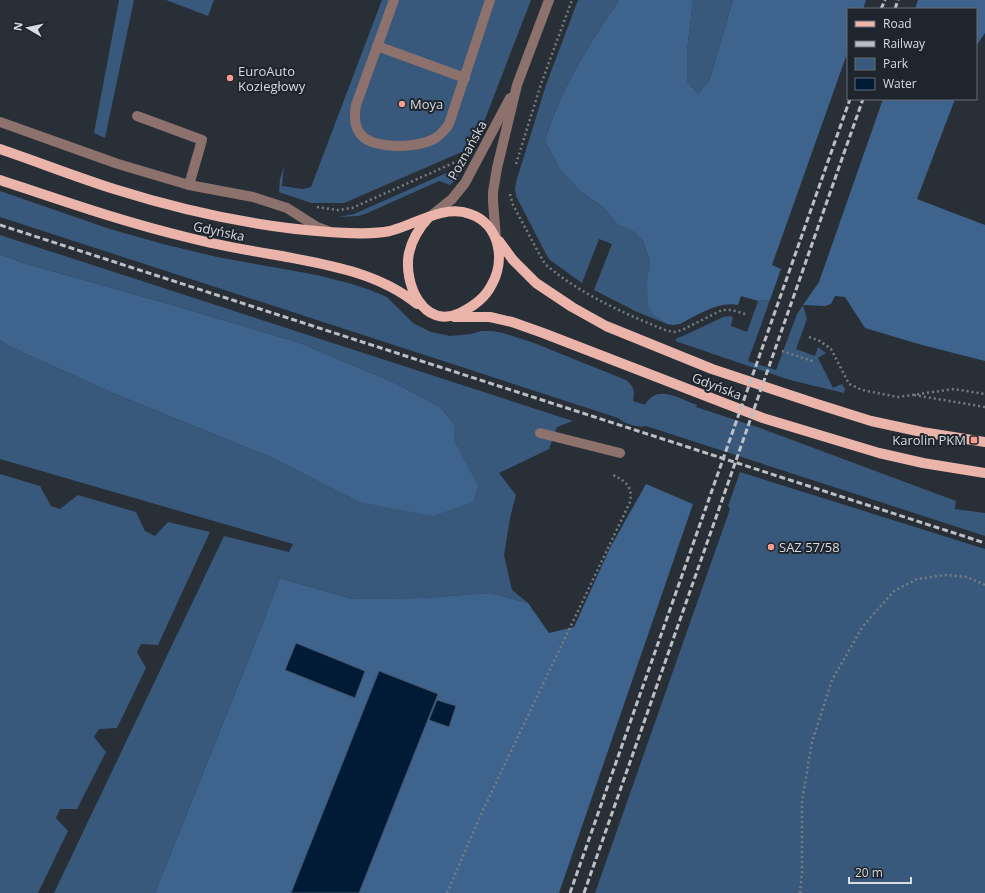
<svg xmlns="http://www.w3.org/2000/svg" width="985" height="893" font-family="'Open Sans',sans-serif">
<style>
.green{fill:#38587c}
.forest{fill:#3e638c}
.water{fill:#011b37;stroke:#42556a}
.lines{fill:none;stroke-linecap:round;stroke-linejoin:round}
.path{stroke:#777c83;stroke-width:2.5;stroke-dasharray:2 3;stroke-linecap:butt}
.minor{stroke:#8c716d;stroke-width:10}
.major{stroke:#ebb4ab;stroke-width:10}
.rail{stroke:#bcc0c6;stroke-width:3;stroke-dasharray:6 3;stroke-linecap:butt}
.poi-dot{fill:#f59d90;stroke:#1f252c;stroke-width:1.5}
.labels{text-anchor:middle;stroke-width:4;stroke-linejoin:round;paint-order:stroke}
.poi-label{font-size:13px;fill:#d8dce1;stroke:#1f252c;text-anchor:start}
.street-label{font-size:13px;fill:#d8dce1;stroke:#1f252c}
</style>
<rect width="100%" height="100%" fill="#282f36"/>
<g class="green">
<polygon points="119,0 134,0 105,138 94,133"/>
<polygon points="166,0 214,0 208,16"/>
<polygon points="382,0 531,0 475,145 468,142 464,151 344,203 311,203 279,192 280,179 284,166 282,186 303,189 311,187"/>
<path d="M578,0H619C589,44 560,90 545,141L561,171L581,192L603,207L617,224L634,232L643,241L650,261L647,280L653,315L667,324L637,312L594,290L612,244L599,239L582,283L550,260L547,256L516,196L515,189L516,182L546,85Z"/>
<polygon points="693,0 733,0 710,79 698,94 687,81 687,52"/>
<polygon points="462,166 463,166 456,179 450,185 439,181 365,214 358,216 339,217 354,214"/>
<path d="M0,191L110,229L163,244L217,257L317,275L352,284L370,290L387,297L413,323L431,332L450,336L471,334L481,331H493L503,333L534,343L626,380C634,386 635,392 633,401L645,405C657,383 679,399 697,405L696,407L760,428L956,501L955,509L985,513V536L646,426C637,428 625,424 618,418L0,217Z"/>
<polygon points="0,235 573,421 557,427 549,449 499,473 516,495 510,518 504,555 512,590 528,603 490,593 424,598 352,599 280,578 252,651 155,893 54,893 224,536 289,552 293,544 0,459 0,340 9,346 108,391 270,457 359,502 478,485 454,440 455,425 440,407 395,383 300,343 169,304 23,263 0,254"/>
<polygon points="770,300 748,361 776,370 797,314 803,305 807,319 796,349 815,356 818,347 826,353 818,358 833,388 842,384 845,389 844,393 790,380 675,341 677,338 683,336 723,317 729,316 733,317 731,326 747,332 758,301"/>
<polygon points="740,472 985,549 985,893 595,893 730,509 728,506"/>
<polygon points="0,474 40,486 51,506 60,509 78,495 136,512 145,531 155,536 168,522 210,532 158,645 141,644 137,652 146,668 117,728 99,729 94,737 106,752 77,809 60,809 56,818 68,831 38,893 0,893"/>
</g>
<g class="forest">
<path d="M619,0H693L687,52V81L698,94L710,79L733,0H866L863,9H848V51L772,265L781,269L770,300L758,301L741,296L738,305C718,301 698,315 680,324L673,325L667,324L653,315L648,305L647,280L650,261L643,241L634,232L617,224L603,207L581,192L561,171L545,141C560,90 589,44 619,0Z"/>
<polygon points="918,0 985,0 985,33 976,46 976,9 915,9"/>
<polygon points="883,99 955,99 917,199 985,225 985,361 922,345 865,328 845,297 835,296 831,304 825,306 803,305 819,282"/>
<polygon points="0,254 23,263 169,304 300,343 395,383 440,407 455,425 454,440 478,485 473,502 433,516 359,502 270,457 108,391 9,346 0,340"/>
<polygon points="646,484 693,504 559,893 359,893 438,694 379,671 291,893 155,893 252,651 280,578 352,599 424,598 490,593 528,603 549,633 574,627 610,548"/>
</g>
<g class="water">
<polygon points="296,643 365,671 355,698 285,670"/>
<polygon points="379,671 438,694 359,893 291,893"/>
<polygon points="437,700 456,706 449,727 429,720"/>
</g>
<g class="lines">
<g class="path">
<polyline points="516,164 541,84 572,0"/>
<path d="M510,194L513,205L542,259L545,264C580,294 623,313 665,330L674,332L682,330L722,310H732L745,314"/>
<polyline points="317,207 338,210 352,208 460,160"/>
<polyline points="809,337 820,341 831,349 849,384 862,390 898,397 954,389 985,394"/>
<polyline points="782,351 815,362"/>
<polyline points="914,395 985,407"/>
<path d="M447,893L482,812L630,502C633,485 625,481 611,474"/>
<polyline points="800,893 802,873 802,801 812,742 832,680 863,626 894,591 917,579 946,575 967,577 985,585"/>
</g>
<g class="minor">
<path d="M394,0L356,105C350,138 369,145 398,146C410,146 422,145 434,139C440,135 445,130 449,124L490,0"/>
<polyline points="377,46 465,78"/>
<polyline points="137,116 202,140 189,185"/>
<polyline points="0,122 118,164 189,185 253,197 287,208 317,227 328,231"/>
<polyline points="431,216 452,199 465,183 510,98"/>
<polyline points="496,238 493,202 493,192 497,168 517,85 549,0"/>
<polyline points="540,433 620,453"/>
</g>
<g class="major">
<path d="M0,149C38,162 76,177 114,189C184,211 257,227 329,232C349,233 371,235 390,231C415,225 443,204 470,214C500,224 506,261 491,286C485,298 472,307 460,313C423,330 403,283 409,253C412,239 419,228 429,217"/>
<path d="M0,180C63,201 126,223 190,238C221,246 252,251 282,256C329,265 379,273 417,304"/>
<polyline points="499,241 513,260 536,283 572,307 606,326 712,369 817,404 871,421 922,432 985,442"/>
<polyline points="454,317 490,317 512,322 543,333 763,418 879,453 923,463 985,473"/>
</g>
<g class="rail">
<polyline points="881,9 885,0"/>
<polyline points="895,9 898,0"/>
<polyline points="0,225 985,543"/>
<polyline points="570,893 850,99"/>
<polyline points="584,893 863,99"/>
</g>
</g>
<g class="poi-dot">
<circle cx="230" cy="78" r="4"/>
<circle cx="402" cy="104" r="4"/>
<rect x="970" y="436" width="8" height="8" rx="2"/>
<circle cx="771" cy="547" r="4"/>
</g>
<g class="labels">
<g class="poi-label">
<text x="238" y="76">EuroAuto<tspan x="238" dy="15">Koziegłowy</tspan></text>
<text x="410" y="109">Moya</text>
<text x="966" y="445" text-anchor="end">Karolin PKM</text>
<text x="779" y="552">SAZ 57/58</text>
</g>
<g class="street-label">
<text transform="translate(467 150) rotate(-61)" y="5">Poznańska</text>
<text transform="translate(219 231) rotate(12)" y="5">Gdyńska</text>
<text transform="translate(717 386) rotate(21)" y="5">Gdyńska</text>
</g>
</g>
<rect x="847" y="8" width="130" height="92" fill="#1f252c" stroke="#696e74"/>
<rect x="855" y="21" width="20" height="6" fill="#ebb4ab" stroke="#696e74"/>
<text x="883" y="28" font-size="12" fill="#d8dce1">Road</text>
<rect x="855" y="41" width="20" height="6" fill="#bcc0c6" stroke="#696e74"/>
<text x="883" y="48" font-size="12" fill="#d8dce1">Railway</text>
<rect x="855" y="58" width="20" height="12" fill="#38587c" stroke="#696e74"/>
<text x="883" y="68" font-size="12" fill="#d8dce1">Park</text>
<rect x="855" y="78" width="20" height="12" fill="#011b37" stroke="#696e74"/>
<text x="883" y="88" font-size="12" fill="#d8dce1">Water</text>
<g transform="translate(28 28) rotate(279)" stroke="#1f252c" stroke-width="3" paint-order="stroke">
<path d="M0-3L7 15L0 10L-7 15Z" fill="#d8dce1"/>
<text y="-6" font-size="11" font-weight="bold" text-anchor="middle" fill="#d8dce1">N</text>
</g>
<path d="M849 877v6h62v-6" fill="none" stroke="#d8dce1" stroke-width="2"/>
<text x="855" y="877" font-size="12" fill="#d8dce1" stroke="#1f252c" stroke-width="3" paint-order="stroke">20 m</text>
</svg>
